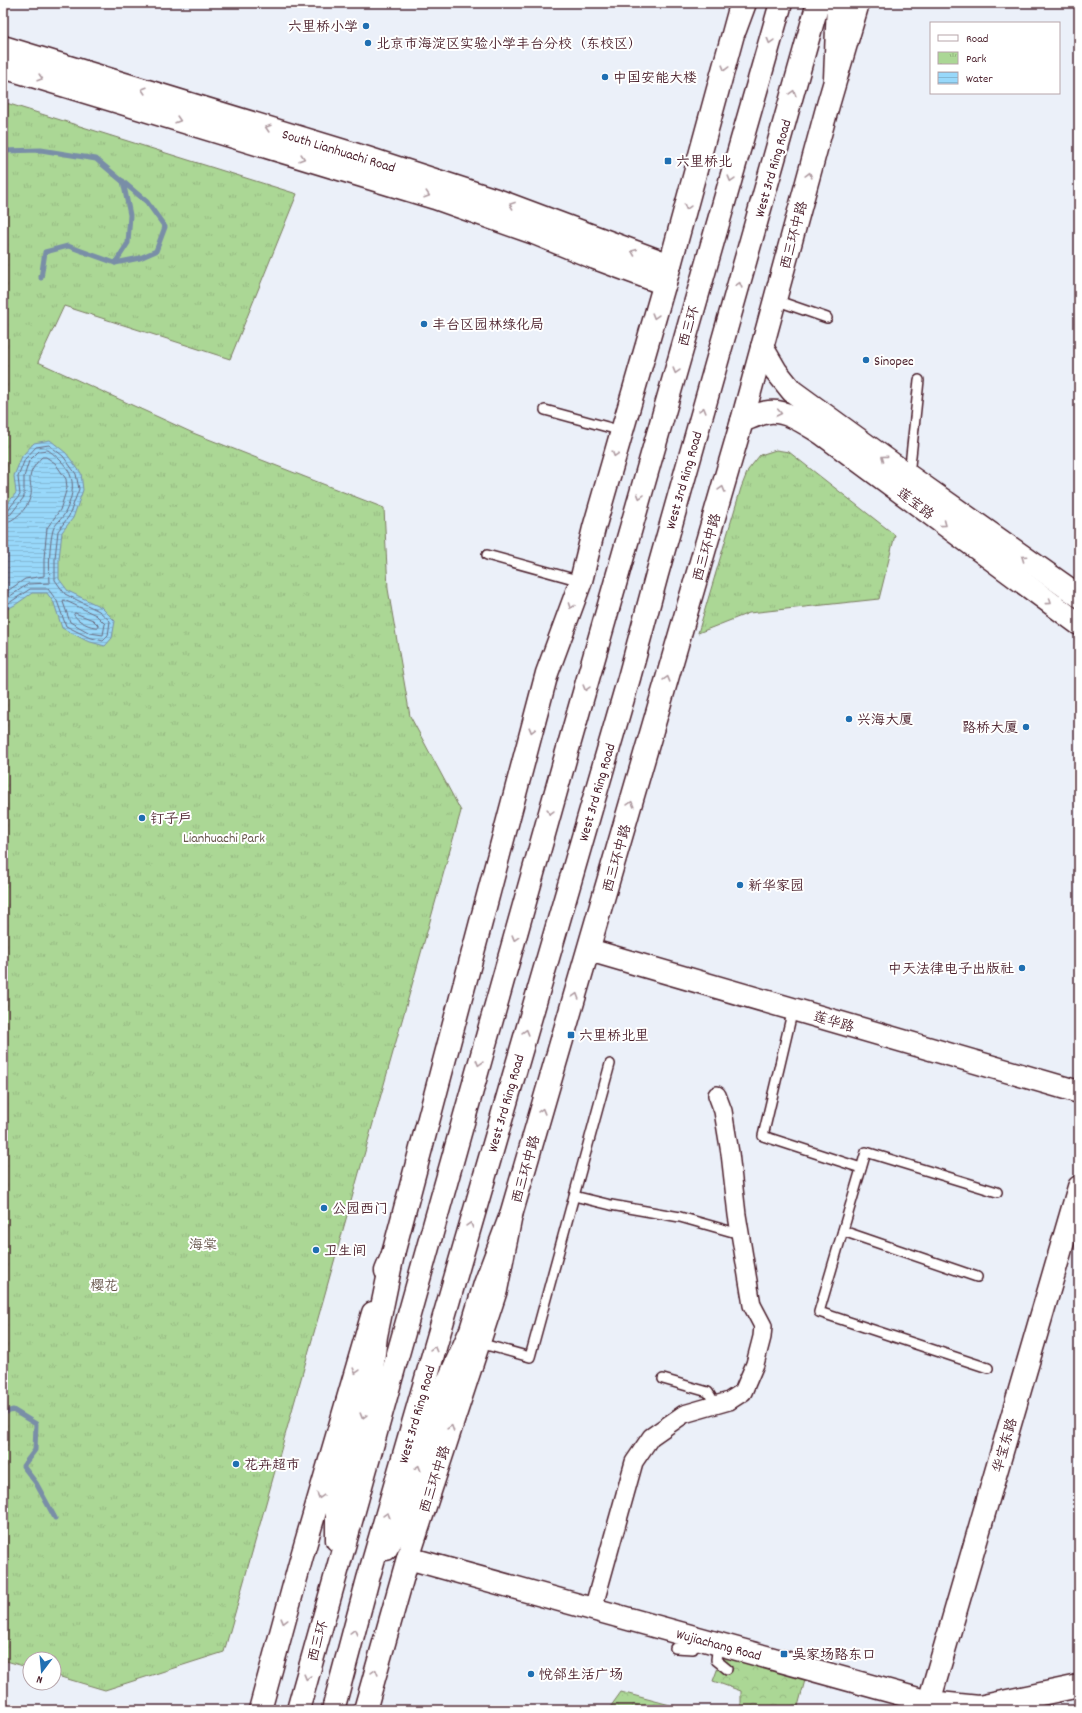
<svg xmlns="http://www.w3.org/2000/svg" width="1082" height="1713" font-family="Dekko,'LXGW WenKai TC',sans-serif">
<style>
.forest{fill:url(#forest-crowns);stroke:#7a7b60}
.park{fill:url(#park-tufts);stroke:#7a7b60}
.water{fill:url(#water-rules);stroke:#798ea7}
.lines{fill:none;stroke-linecap:round;stroke-linejoin:round}
.shore{stroke:#69697e;stroke-width:1}
.stream{stroke:#798ea7;stroke-width:5}
.lane-casing{stroke:#4a1f2b;stroke-width:12}
.street-casing{stroke:#4a1f2b;stroke-width:20}
.secondary-casing{stroke:#4a1f2b;stroke-width:25}
.highway-casing{stroke:#4a1f2b;stroke-width:25}
.lane{stroke:#fff;stroke-width:9}
.street{stroke:#fff;stroke-width:17}
.secondary{stroke:#fff;stroke-width:22}
.highway{stroke:#fff;stroke-width:22}
.oneway{stroke:#ae9aa0}
.poi-dot{fill:#1f6fb2;stroke:#fff;stroke-width:1.5}
.labels{text-anchor:middle;stroke-width:4;stroke-linejoin:round;paint-order:stroke}
.poi-label{font-size:14px;fill:#4a1f2b;stroke:#fff;text-anchor:start}
.street-label{font-size:14px;fill:#4a1f2b;stroke:#fff}
.park-label{font-size:14px;fill:#67564b;stroke:#fff}
</style>
<defs>
<pattern id="forest-crowns" width="20" height="18" patternUnits="userSpaceOnUse"><rect width="20" height="18" fill="#abd795"/><path d="M2 6a3 3 0 1 1 6 0M12 15a3 3 0 1 1 6 0" fill="none" stroke="#95b881"/></pattern>
<pattern id="park-tufts" width="24" height="20" patternUnits="userSpaceOnUse"><rect width="24" height="20" fill="#abd795"/><path d="M3 7l-1-3M5 7V3M7 7l1-3M15 17l-1-3M17 17v-4M19 17l1-3" fill="none" stroke="#95b881"/></pattern>
<pattern id="water-rules" width="6" height="5" patternUnits="userSpaceOnUse"><rect width="6" height="5" fill="#98d8fa"/><path d="M0 2.5h6" fill="none" stroke="#84b9d6"/></pattern>
</defs>
<rect width="100%" height="100%" fill="#ebf0f9"/>
<filter id="ink" filterUnits="userSpaceOnUse"><feTurbulence type="fractalNoise" baseFrequency=".025" numOctaves="2"/><feDisplacementMap in="SourceGraphic" scale="8" xChannelSelector="R" yChannelSelector="G"/><feConvolveMatrix kernelMatrix="1 2 1 2 8 2 1 2 1" color-interpolation-filters="sRGB"/></filter>
<g filter="url(#ink)">
<g class="forest">
<polygon points="726,1646 808,1669 797,1710 741,1710 741,1691 713,1681"/>
<polygon points="621,1692 689,1710 608,1710"/>
</g>
<g class="park">
<polygon points="3,102 297,194 230,359 64,306 38,362 193,433 384,508 388,589 410,716 461,811 224,1652 105,1690 54,1675 54,1659 30,1659 30,1668 3,1660"/>
<polygon points="776,450 789,452 895,535 879,599 749,613 698,633 741,488 748,470 760,455"/>
</g>
<polygon class="water" points="50,440 66,453 81,473 83,490 73,518 62,532 59,559 59,579 68,591 101,607 115,621 112,638 105,646 87,641 62,628 54,603 47,593 32,593 15,605 3,611 3,557 4,556 3,555 3,509 16,493 14,476 22,456 34,443"/>
<g class="lines">
<g class="shore">
<polyline points="3,512 7,511 20,495 18,477 25,459 36,447 49,445 63,456 76,474 79,489 69,516 58,531 55,558 55,580 65,594 99,611 110,621 108,636 103,641 88,637 66,626 57,601 48,589 30,589 3,607"/>
<path d="M3,517L11,514L24,497V477L29,461L39,451L48,450C73,468 79,484 65,513C62,519 55,524 53,530C49,546 49,566 50,583L28,584L3,601"/>
<path d="M3,523C14,522 27,509 30,498C33,492 30,486 30,479C30,471 36,463 42,457H46L55,463L66,479L67,488L60,510L47,528L44,558V576L25,579L3,594"/>
<polygon points="64,600 96,615 105,624 103,635 90,633 70,622 63,602"/>
<path d="M75,613L93,620L98,625V627C91,628 77,621 74,615Z"/>
</g>
<g class="stream">
<polyline points="3,151 41,150 96,159 147,202 165,227 156,251 140,258 115,263 68,246 45,252 41,278"/>
<polyline points="115,263 128,243 130,215 123,181"/>
<polyline points="3,1413 13,1410 36,1424 35,1450 23,1466 36,1483 55,1518"/>
</g>
<g class="lane-casing">
<g id="lane">
<polyline points="775,300 827,318"/>
<polyline points="545,410 622,431"/>
<polyline points="909,475 919,380"/>
<polyline points="487,555 581,581"/>
<polyline points="793,1009 763,1136 861,1168"/>
<polyline points="574,1196 611,1205 680,1217 740,1234"/>
<polyline points="843,1231 977,1277"/>
<polyline points="479,1343 530,1357 610,1064"/>
<polyline points="988,1368 819,1312 866,1152 997,1192"/>
<polyline points="663,1379 708,1392 716,1405"/>
<polyline points="718,1643 716,1660 727,1669"/>
<polyline points="675,1648 693,1649 698,1638"/>
</g>
</g>
<g class="street-casing">
<polyline id="street" points="593,1609 634,1462 651,1437 684,1414 729,1401 743,1392 755,1364 762,1337 763,1326 752,1305 737,1215 730,1153 723,1111 717,1095"/>
</g>
<g class="secondary-casing">
<g id="secondary">
<polyline points="3,47 367,158 502,202 670,265"/>
<polyline points="3,67 435,198 534,233 595,258 665,284"/>
<polyline points="762,347 776,371 792,391 909,476 1079,596"/>
<path d="M742,421C750,418 760,413 769,412C787,410 806,424 821,433L1079,624"/>
<polyline points="589,950 1079,1092"/>
<polyline points="386,1271 393,1254 547,673 581,581 594,528 670,265 739,12"/>
<polyline points="408,1558 929,1702 979,1707 1079,1686"/>
<polyline points="929,1702 1079,1187"/>
<polyline points="260,1710 302,1556 373,1313"/>
<polyline points="365,1710 408,1558 496,1290 511,1215 742,421 828,105 858,3"/>
</g>
</g>
<g class="highway-casing">
<g id="highway">
<polyline points="735,30 745,3"/>
<polyline points="835,79 838,3"/>
<polyline points="337,1540 337,1508 369,1396 376,1336 393,1254"/>
<polyline points="386,1549 403,1519 434,1413 471,1330 485,1284 511,1215"/>
<polyline points="298,1710 567,752 781,3"/>
<polyline points="333,1710 368,1579 629,678 657,574 818,3"/>
</g>
</g>
<use href="#lane" class="lane"/>
<use href="#street" class="street"/>
<use href="#secondary" class="secondary"/>
<use href="#highway" class="highway"/>
</g>
<defs><path id="oneway-chevron" d="M-2-3.5L2.5 0L-2 3.5" fill="none" stroke-width="1.6" stroke-linecap="round" stroke-linejoin="round"/></defs>
<g class="oneway">
<use href="#oneway-chevron" transform="translate(770 41) rotate(106)"/>
<use href="#oneway-chevron" transform="translate(725 68) rotate(105)"/>
<use href="#oneway-chevron" transform="translate(40 78) rotate(17)"/>
<use href="#oneway-chevron" transform="translate(144 90) rotate(-163)"/>
<use href="#oneway-chevron" transform="translate(793 93) rotate(-74)"/>
<use href="#oneway-chevron" transform="translate(178 120) rotate(17)"/>
<use href="#oneway-chevron" transform="translate(268 128) rotate(-163)"/>
<use href="#oneway-chevron" transform="translate(302 158) rotate(17)"/>
<use href="#oneway-chevron" transform="translate(809 175) rotate(-75)"/>
<use href="#oneway-chevron" transform="translate(731 179) rotate(106)"/>
<use href="#oneway-chevron" transform="translate(427 195) rotate(18)"/>
<use href="#oneway-chevron" transform="translate(512 205) rotate(-160)"/>
<use href="#oneway-chevron" transform="translate(687 207) rotate(106)"/>
<use href="#oneway-chevron" transform="translate(634 252) rotate(-158)"/>
<use href="#oneway-chevron" transform="translate(739 285) rotate(-74)"/>
<use href="#oneway-chevron" transform="translate(655 316) rotate(106)"/>
<use href="#oneway-chevron" transform="translate(676 371) rotate(106)"/>
<use href="#oneway-chevron" transform="translate(703 410) rotate(-74)"/>
<use href="#oneway-chevron" transform="translate(779 413) rotate(12)"/>
<use href="#oneway-chevron" transform="translate(615 454) rotate(106)"/>
<use href="#oneway-chevron" transform="translate(884 458) rotate(-144)"/>
<use href="#oneway-chevron" transform="translate(722 489) rotate(-74)"/>
<use href="#oneway-chevron" transform="translate(640 496) rotate(106)"/>
<use href="#oneway-chevron" transform="translate(944 524) rotate(37)"/>
<use href="#oneway-chevron" transform="translate(1024 558) rotate(-145)"/>
<use href="#oneway-chevron" transform="translate(1049 602) rotate(37)"/>
<use href="#oneway-chevron" transform="translate(571 606) rotate(110)"/>
<use href="#oneway-chevron" transform="translate(667 679) rotate(-74)"/>
<use href="#oneway-chevron" transform="translate(586 688) rotate(106)"/>
<use href="#oneway-chevron" transform="translate(532 730) rotate(105)"/>
<use href="#oneway-chevron" transform="translate(631 804) rotate(-74)"/>
<use href="#oneway-chevron" transform="translate(550 812) rotate(106)"/>
<use href="#oneway-chevron" transform="translate(515 938) rotate(106)"/>
<use href="#oneway-chevron" transform="translate(576 996) rotate(-73)"/>
<use href="#oneway-chevron" transform="translate(526 1032) rotate(-74)"/>
<use href="#oneway-chevron" transform="translate(479 1063) rotate(106)"/>
<use href="#oneway-chevron" transform="translate(542 1111) rotate(-74)"/>
<use href="#oneway-chevron" transform="translate(470 1225) rotate(-74)"/>
<use href="#oneway-chevron" transform="translate(434 1349) rotate(-74)"/>
<use href="#oneway-chevron" transform="translate(356 1371) rotate(106)"/>
<use href="#oneway-chevron" transform="translate(363 1416) rotate(106)"/>
<use href="#oneway-chevron" transform="translate(451 1428) rotate(-72)"/>
<use href="#oneway-chevron" transform="translate(418 1468) rotate(-73)"/>
<use href="#oneway-chevron" transform="translate(320 1496) rotate(106)"/>
<use href="#oneway-chevron" transform="translate(387 1515) rotate(-74)"/>
<use href="#oneway-chevron" transform="translate(284 1621) rotate(105)"/>
<use href="#oneway-chevron" transform="translate(354 1632) rotate(-75)"/>
<use href="#oneway-chevron" transform="translate(375 1672) rotate(-74)"/>
<use href="#oneway-chevron" transform="translate(307 1677) rotate(105)"/>
</g>
</g>
<g class="poi-dot">
<circle cx="366" cy="26" r="4"/>
<circle cx="368" cy="43" r="4"/>
<circle cx="605" cy="77" r="4"/>
<rect x="664" y="157" width="8" height="8" rx="2"/>
<circle cx="424" cy="324" r="4"/>
<circle cx="866" cy="360" r="4"/>
<circle cx="849" cy="719" r="4"/>
<circle cx="1026" cy="727" r="4"/>
<circle cx="142" cy="818" r="4"/>
<circle cx="740" cy="885" r="4"/>
<circle cx="1022" cy="968" r="4"/>
<rect x="567" y="1031" width="8" height="8" rx="2"/>
<circle cx="324" cy="1208" r="4"/>
<circle cx="316" cy="1250" r="4"/>
<circle cx="236" cy="1464" r="4"/>
<rect x="780" y="1650" width="8" height="8" rx="2"/>
<circle cx="531" cy="1674" r="4"/>
</g>
<g class="labels">
<g class="poi-label">
<text x="358" y="31" text-anchor="end">六里桥小学</text>
<text x="376" y="48">北京市海淀区实验小学丰台分校（东校区）</text>
<text x="613" y="82">中国安能大楼</text>
<text x="676" y="166">六里桥北</text>
<text x="432" y="329">丰台区园林绿化局</text>
<text x="874" y="365">Sinopec</text>
<text x="857" y="724">兴海大厦</text>
<text x="1018" y="732" text-anchor="end">路桥大厦</text>
<text x="150" y="823">钉子户</text>
<text x="748" y="890">新华家园</text>
<text x="1014" y="973" text-anchor="end">中天法律电子出版社</text>
<text x="579" y="1040">六里桥北里</text>
<text x="332" y="1213">公园西门</text>
<text x="324" y="1255">卫生间</text>
<text x="244" y="1469">花卉超市</text>
<text x="792" y="1659">吴家场路东口</text>
<text x="539" y="1679">悦邻生活广场</text>
</g>
<g class="street-label">
<text transform="translate(339 150) rotate(17)" y="5">South Lianhuachi Road</text>
<text transform="translate(772 168) rotate(-74)" y="5">West 3rd Ring Road</text>
<text transform="translate(793 235) rotate(-75)" y="5">西三环中路</text>
<text transform="translate(688 326) rotate(-74)" y="5">西三环</text>
<text transform="translate(683 480) rotate(-74)" y="5">West 3rd Ring Road</text>
<text transform="translate(916 503) rotate(37)" y="5">莲宝路</text>
<text transform="translate(706 547) rotate(-74)" y="5">西三环中路</text>
<text transform="translate(596 792) rotate(-74)" y="5">West 3rd Ring Road</text>
<text transform="translate(616 858) rotate(-74)" y="5">西三环中路</text>
<text transform="translate(834 1021) rotate(16)" y="5">莲华路</text>
<text transform="translate(505 1103) rotate(-74)" y="5">West 3rd Ring Road</text>
<text transform="translate(525 1169) rotate(-74)" y="5">西三环中路</text>
<text transform="translate(416 1414) rotate(-74)" y="5">West 3rd Ring Road</text>
<text transform="translate(1004 1445) rotate(-74)" y="5">华宝东路</text>
<text transform="translate(434 1479) rotate(-72)" y="5">西三环中路</text>
<text transform="translate(317 1641) rotate(-75)" y="5">西三环</text>
<text transform="translate(719 1644) rotate(15)" y="5">Wujiachang Road</text>
</g>
<g class="park-label">
<text x="224" y="842">Lianhuachi Park</text>
<text x="203" y="1249">海棠</text>
<text x="104" y="1290">樱花</text>
</g>
</g>
<rect width="1082" height="1713" fill="none" stroke="#fff" stroke-width="16"/>
<rect x="8" y="8" width="1066" height="1697" fill="none" stroke="#4a1f2b" stroke-width="1.5" filter="url(#ink)"/>
<rect x="930" y="22" width="130" height="72" fill="#ffffff" stroke="#b7a5aa"/>
<rect x="938" y="35" width="20" height="6" fill="#ffffff" stroke="#b7a5aa"/>
<text x="966" y="42" font-size="12" fill="#4a1f2b">Road</text>
<rect x="938" y="52" width="20" height="12" fill="url(#park-tufts)" stroke="#b7a5aa"/>
<text x="966" y="62" font-size="12" fill="#4a1f2b">Park</text>
<rect x="938" y="72" width="20" height="12" fill="url(#water-rules)" stroke="#b7a5aa"/>
<text x="966" y="82" font-size="12" fill="#4a1f2b">Water</text>
<g transform="translate(42 1671) rotate(196)"><circle r="19" fill="#ffffff" stroke="#b7a5aa"/>
<path d="M0-3L7 15L0 10L-7 15Z" fill="#1f6fb2"/>
<text y="-6" font-size="11" font-weight="bold" text-anchor="middle" fill="#4a1f2b">N</text>
</g>
</svg>
